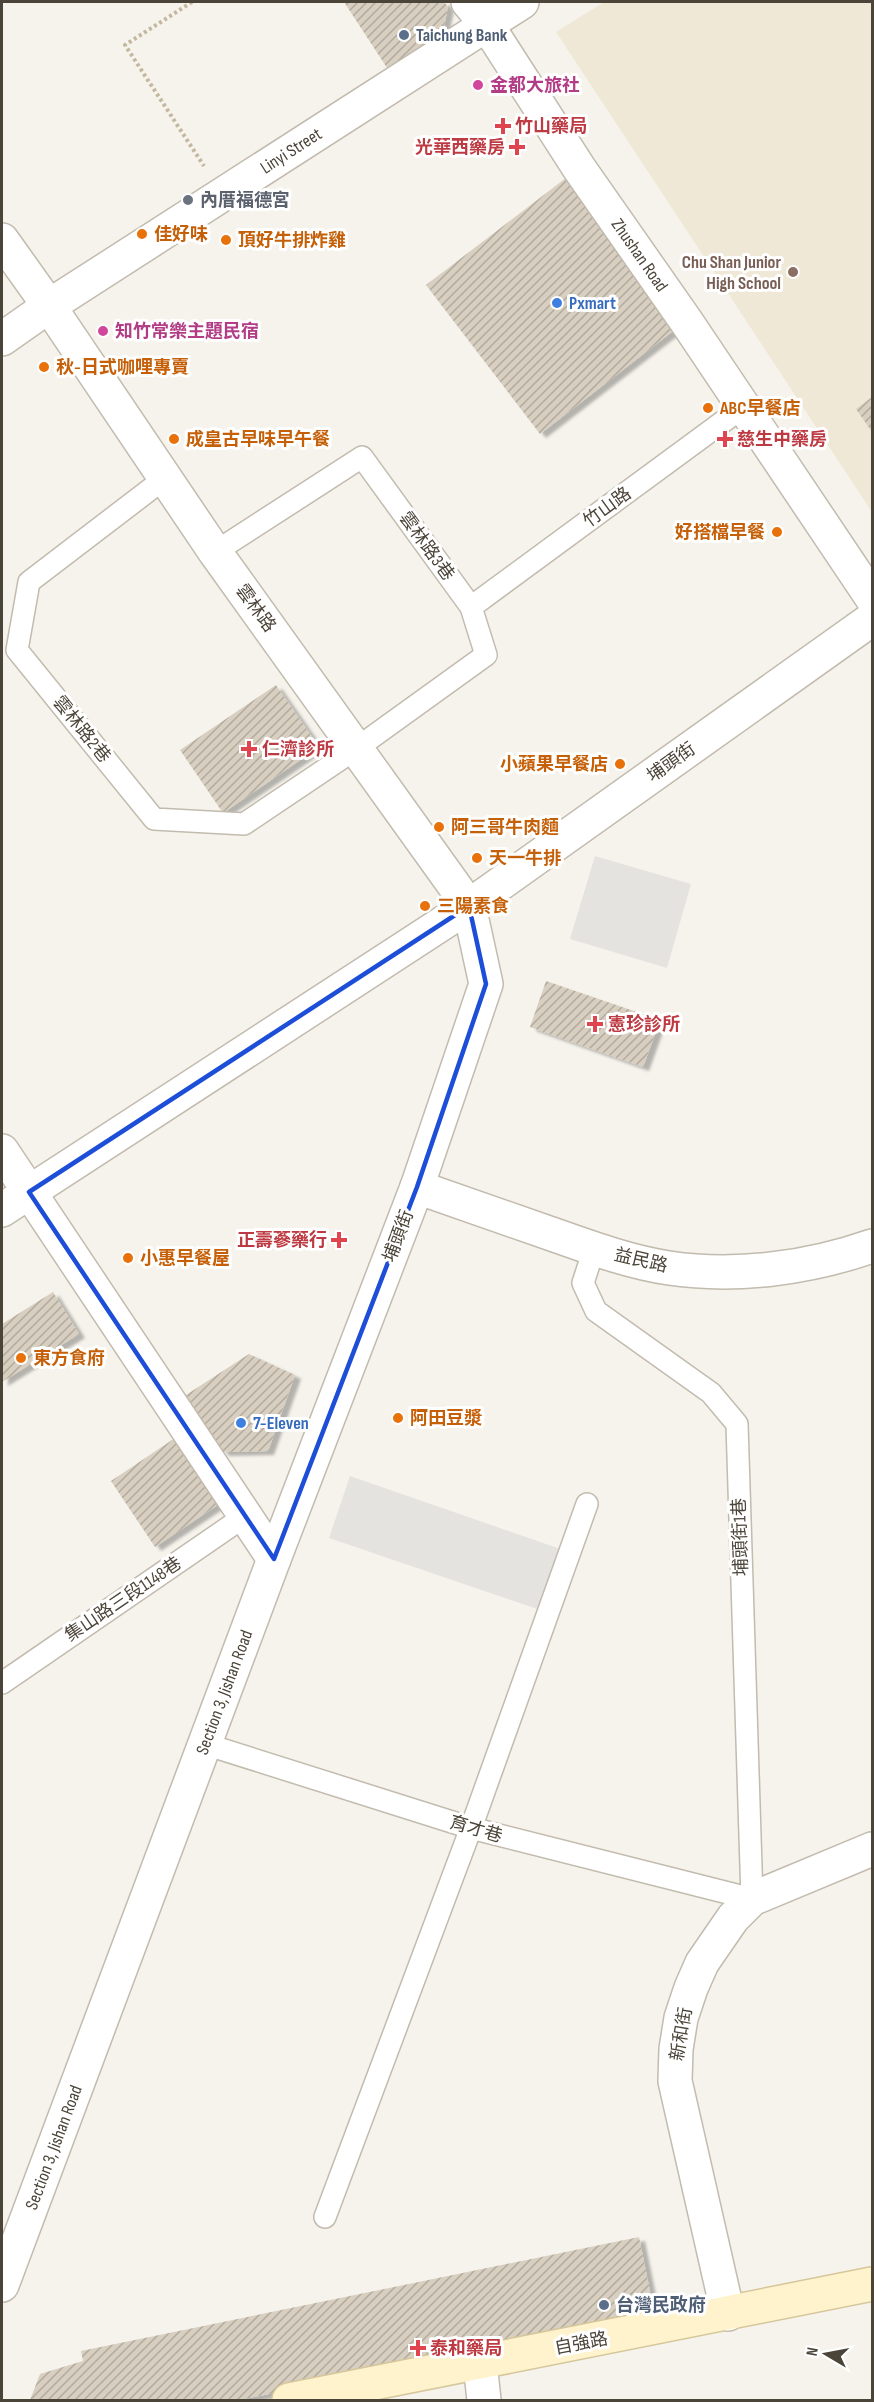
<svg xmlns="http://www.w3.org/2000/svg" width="874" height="2402" font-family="'Sofia Sans Condensed','Noto Sans TC',sans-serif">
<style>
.education{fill:#efe8d6}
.parking{fill:#e5e3e0}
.building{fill:url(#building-hatch);filter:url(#shadow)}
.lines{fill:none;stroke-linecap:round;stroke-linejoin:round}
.lane-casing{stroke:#c2bbae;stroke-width:24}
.street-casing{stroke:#c2bbae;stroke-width:36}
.secondary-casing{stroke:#d6c79b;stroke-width:36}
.path{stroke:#c4b79f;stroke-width:4;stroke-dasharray:3 3;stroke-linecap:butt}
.lane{stroke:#fff;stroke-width:21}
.street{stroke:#fff;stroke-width:33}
.secondary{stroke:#fff3cd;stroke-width:33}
.marked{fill:none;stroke:#1d4ed8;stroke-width:4.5;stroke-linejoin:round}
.service-dot{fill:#5c6f8a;stroke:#fff;stroke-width:2}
.hotel-dot{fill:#d1479c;stroke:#fff;stroke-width:2}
.health-dot{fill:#e0444e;stroke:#fff;stroke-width:2}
.worship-dot{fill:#6b7280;stroke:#fff;stroke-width:2}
.food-dot{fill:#e8710a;stroke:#fff;stroke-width:2}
.education-dot{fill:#8d6e63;stroke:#fff;stroke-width:2}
.shop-dot{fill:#3f7fe0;stroke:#fff;stroke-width:2}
.labels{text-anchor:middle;stroke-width:6;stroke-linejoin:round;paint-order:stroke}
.service-label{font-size:18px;font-weight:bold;fill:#4e5e75;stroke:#fff;text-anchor:start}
.hotel-label{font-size:18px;font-weight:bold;fill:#b23c85;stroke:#fff;text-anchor:start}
.health-label{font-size:18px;font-weight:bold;fill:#be3a42;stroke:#fff;text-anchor:start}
.street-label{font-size:18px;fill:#4b4439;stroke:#fff}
.worship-label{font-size:18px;font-weight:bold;fill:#5b616d;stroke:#fff;text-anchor:start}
.food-label{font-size:18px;font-weight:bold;fill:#c56008;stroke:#fff;text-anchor:start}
.education-label{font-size:18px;font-weight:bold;fill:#785e54;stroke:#fff;text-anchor:end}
.shop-label{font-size:18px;font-weight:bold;fill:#366cbe;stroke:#fff;text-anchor:start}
</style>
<defs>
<pattern id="building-hatch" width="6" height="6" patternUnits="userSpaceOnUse" patternTransform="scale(1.5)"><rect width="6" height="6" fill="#d8cfc1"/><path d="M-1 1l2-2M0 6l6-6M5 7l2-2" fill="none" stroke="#b1aa9e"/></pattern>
<filter id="shadow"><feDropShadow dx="6" dy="4" stdDeviation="1.5" flood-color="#0004"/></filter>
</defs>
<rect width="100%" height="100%" fill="#f6f3ec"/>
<polygon class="education" points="604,2 872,2 872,512 556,32"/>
<g class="parking">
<polygon points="595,856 691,884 667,968 570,939"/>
<polygon points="350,1476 569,1552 549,1613 329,1538"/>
</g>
<g class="building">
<polygon points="344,2 444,2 448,7 440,46 393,77"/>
<polygon points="579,168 686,321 540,434 426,285"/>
<polygon points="872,397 872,432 856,409"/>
<polygon points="276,685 319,747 223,813 180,750"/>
<polygon points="546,981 660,1020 643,1067 530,1027"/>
<polygon points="53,1292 79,1334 2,1382 2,1324"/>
<polygon points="249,1354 295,1375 268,1451 223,1452 186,1395"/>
<polygon points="181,1434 225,1500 155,1547 111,1481"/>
<polygon points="639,2237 655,2316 239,2400 30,2400 40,2374 83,2361 81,2351"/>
</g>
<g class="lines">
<g class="lane-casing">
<g id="lane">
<polyline points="165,478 29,582 17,650 154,819 244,824 357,748 486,655 471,607 362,457 215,552"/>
<polyline points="471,607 743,407"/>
<polyline points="2,1683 245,1516"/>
<polyline points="205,1744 471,1828 752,1899 737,1424 711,1393 596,1311 583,1283 594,1249"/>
<polyline points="325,2217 471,1828 587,1504"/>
</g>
</g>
<g class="street-casing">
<g id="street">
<path id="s1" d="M468,2L487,25L579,168L686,321L872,598"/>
<polyline points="2,240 49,306 215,552 469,906 2,1210"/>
<path id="s2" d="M2,339L49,306L522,2"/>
<polyline points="2,1151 274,1559"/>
<path d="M417,1187C460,1202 503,1217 546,1232C586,1246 628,1262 669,1268C736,1278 809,1268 872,1246"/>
<path id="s3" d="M2,2285L274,1559L417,1187L486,984L469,906L872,619"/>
<polyline points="728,2314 675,2081 676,2049 681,2018 691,1988 702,1963 733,1918 752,1899 872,1849"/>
<polyline points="480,2363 484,2400"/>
</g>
</g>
<g class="secondary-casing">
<polyline id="secondary" points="289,2400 872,2284"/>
</g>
<polyline class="path" points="192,2 125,45 204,166"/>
<use href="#lane" class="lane"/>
<use href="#street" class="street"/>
<use href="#secondary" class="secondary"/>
</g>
<path class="marked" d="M469,906L486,984L417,1187L274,1559L29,1192Z"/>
<g class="service-dot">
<circle cx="404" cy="35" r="6"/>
<circle cx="604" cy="2305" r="6"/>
</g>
<g class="hotel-dot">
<circle cx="478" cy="85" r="6"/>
<circle cx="103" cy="331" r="6"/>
</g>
<g class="health-dot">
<path d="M500 117h6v6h6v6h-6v6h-6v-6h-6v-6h6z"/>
<path d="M514 138h6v6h6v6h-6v6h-6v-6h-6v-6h6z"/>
<path d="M722 430h6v6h6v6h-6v6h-6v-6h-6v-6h6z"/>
<path d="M246 740h6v6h6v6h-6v6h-6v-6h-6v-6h6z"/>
<path d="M592 1015h6v6h6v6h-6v6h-6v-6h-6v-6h6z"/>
<path d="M336 1231h6v6h6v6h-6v6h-6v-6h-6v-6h6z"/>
<path d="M415 2339h6v6h6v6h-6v6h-6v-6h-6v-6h6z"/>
</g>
<circle class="worship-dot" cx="188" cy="200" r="6"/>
<g class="food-dot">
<circle cx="142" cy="234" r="6"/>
<circle cx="226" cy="240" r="6"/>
<circle cx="44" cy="367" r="6"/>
<circle cx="708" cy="408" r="6"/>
<circle cx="174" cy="439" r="6"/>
<circle cx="777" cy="532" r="6"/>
<circle cx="620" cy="764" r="6"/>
<circle cx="439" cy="827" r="6"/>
<circle cx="477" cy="858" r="6"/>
<circle cx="425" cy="906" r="6"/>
<circle cx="128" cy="1258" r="6"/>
<circle cx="21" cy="1358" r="6"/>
<circle cx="398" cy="1418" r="6"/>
</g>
<circle class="education-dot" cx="793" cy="272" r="6"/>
<g class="shop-dot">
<circle cx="557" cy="303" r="6"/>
<circle cx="241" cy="1423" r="6"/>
</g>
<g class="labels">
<g class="service-label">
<text x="416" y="41">Taichung Bank</text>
<text x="616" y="2311">台灣民政府</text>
</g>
<g class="hotel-label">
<text x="490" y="91">金都大旅社</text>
<text x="115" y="337">知竹常樂主題民宿</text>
</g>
<g class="health-label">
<text x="515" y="132">竹山藥局</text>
<text x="505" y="153" text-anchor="end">光華西藥房</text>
<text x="737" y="445">慈生中藥房</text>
<text x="262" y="755">仁濟診所</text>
<text x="608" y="1030">憲珍診所</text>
<text x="327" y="1246" text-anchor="end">正壽蔘藥行</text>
<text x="430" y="2354">泰和藥局</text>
</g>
<g class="street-label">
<text dy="6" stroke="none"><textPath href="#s2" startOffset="345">Linyi Street</textPath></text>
<text dy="6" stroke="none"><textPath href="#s1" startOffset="306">Zhushan Road</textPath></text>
<text transform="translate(607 507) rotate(-36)" y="6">竹山路</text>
<text transform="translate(427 546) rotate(54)" y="6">雲林路3巷</text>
<text transform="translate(256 608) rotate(54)" y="6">雲林路</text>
<text transform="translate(82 729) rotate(51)" y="6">雲林路2巷</text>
<text transform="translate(671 762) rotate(-35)" y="6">埔頭街</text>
<text transform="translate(398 1236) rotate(-69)" y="6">埔頭街</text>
<text transform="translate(641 1260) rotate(13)" y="6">益民路</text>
<text transform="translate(740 1537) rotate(-92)" y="6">埔頭街1巷</text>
<text transform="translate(123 1599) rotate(-34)" y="6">集山路三段1148巷</text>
<text dy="6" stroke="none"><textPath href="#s3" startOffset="633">Section 3, Jishan Road</textPath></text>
<text transform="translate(476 1829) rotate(16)" y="6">育才巷</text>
<text transform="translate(681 2034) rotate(-80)" y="6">新和街</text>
<text dy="6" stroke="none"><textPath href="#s3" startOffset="147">Section 3, Jishan Road</textPath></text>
<text transform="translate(581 2343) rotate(-11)" y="6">自強路</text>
</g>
<g class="worship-label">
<text x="200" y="206">內厝福德宮</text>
</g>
<g class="food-label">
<text x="154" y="240">佳好味</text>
<text x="238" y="246">頂好牛排炸雞</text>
<text x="56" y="373">秋-日式咖哩專賣</text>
<text x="720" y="414">ABC早餐店</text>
<text x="186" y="445">成皇古早味早午餐</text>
<text x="765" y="538" text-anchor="end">好搭檔早餐</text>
<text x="608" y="770" text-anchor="end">小蘋果早餐店</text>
<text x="451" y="833">阿三哥牛肉麵</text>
<text x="489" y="864">天一牛排</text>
<text x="437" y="912">三陽素食</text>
<text x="140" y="1264">小惠早餐屋</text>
<text x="33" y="1364">東方食府</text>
<text x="410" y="1424">阿田豆漿</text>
</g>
<g class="education-label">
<text x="781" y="268">Chu Shan Junior<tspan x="781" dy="21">High School</tspan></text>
</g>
<g class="shop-label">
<text x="569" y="309">Pxmart</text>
<text x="253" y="1429">7-Eleven</text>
</g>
</g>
<rect width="874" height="2402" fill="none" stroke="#4b4439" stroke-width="6"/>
<g transform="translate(826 2354) rotate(280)" stroke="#ffffff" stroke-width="4.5" paint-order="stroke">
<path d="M0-4.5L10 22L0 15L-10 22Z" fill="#4b4439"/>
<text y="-9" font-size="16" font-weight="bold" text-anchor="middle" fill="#4b4439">N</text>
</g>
</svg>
